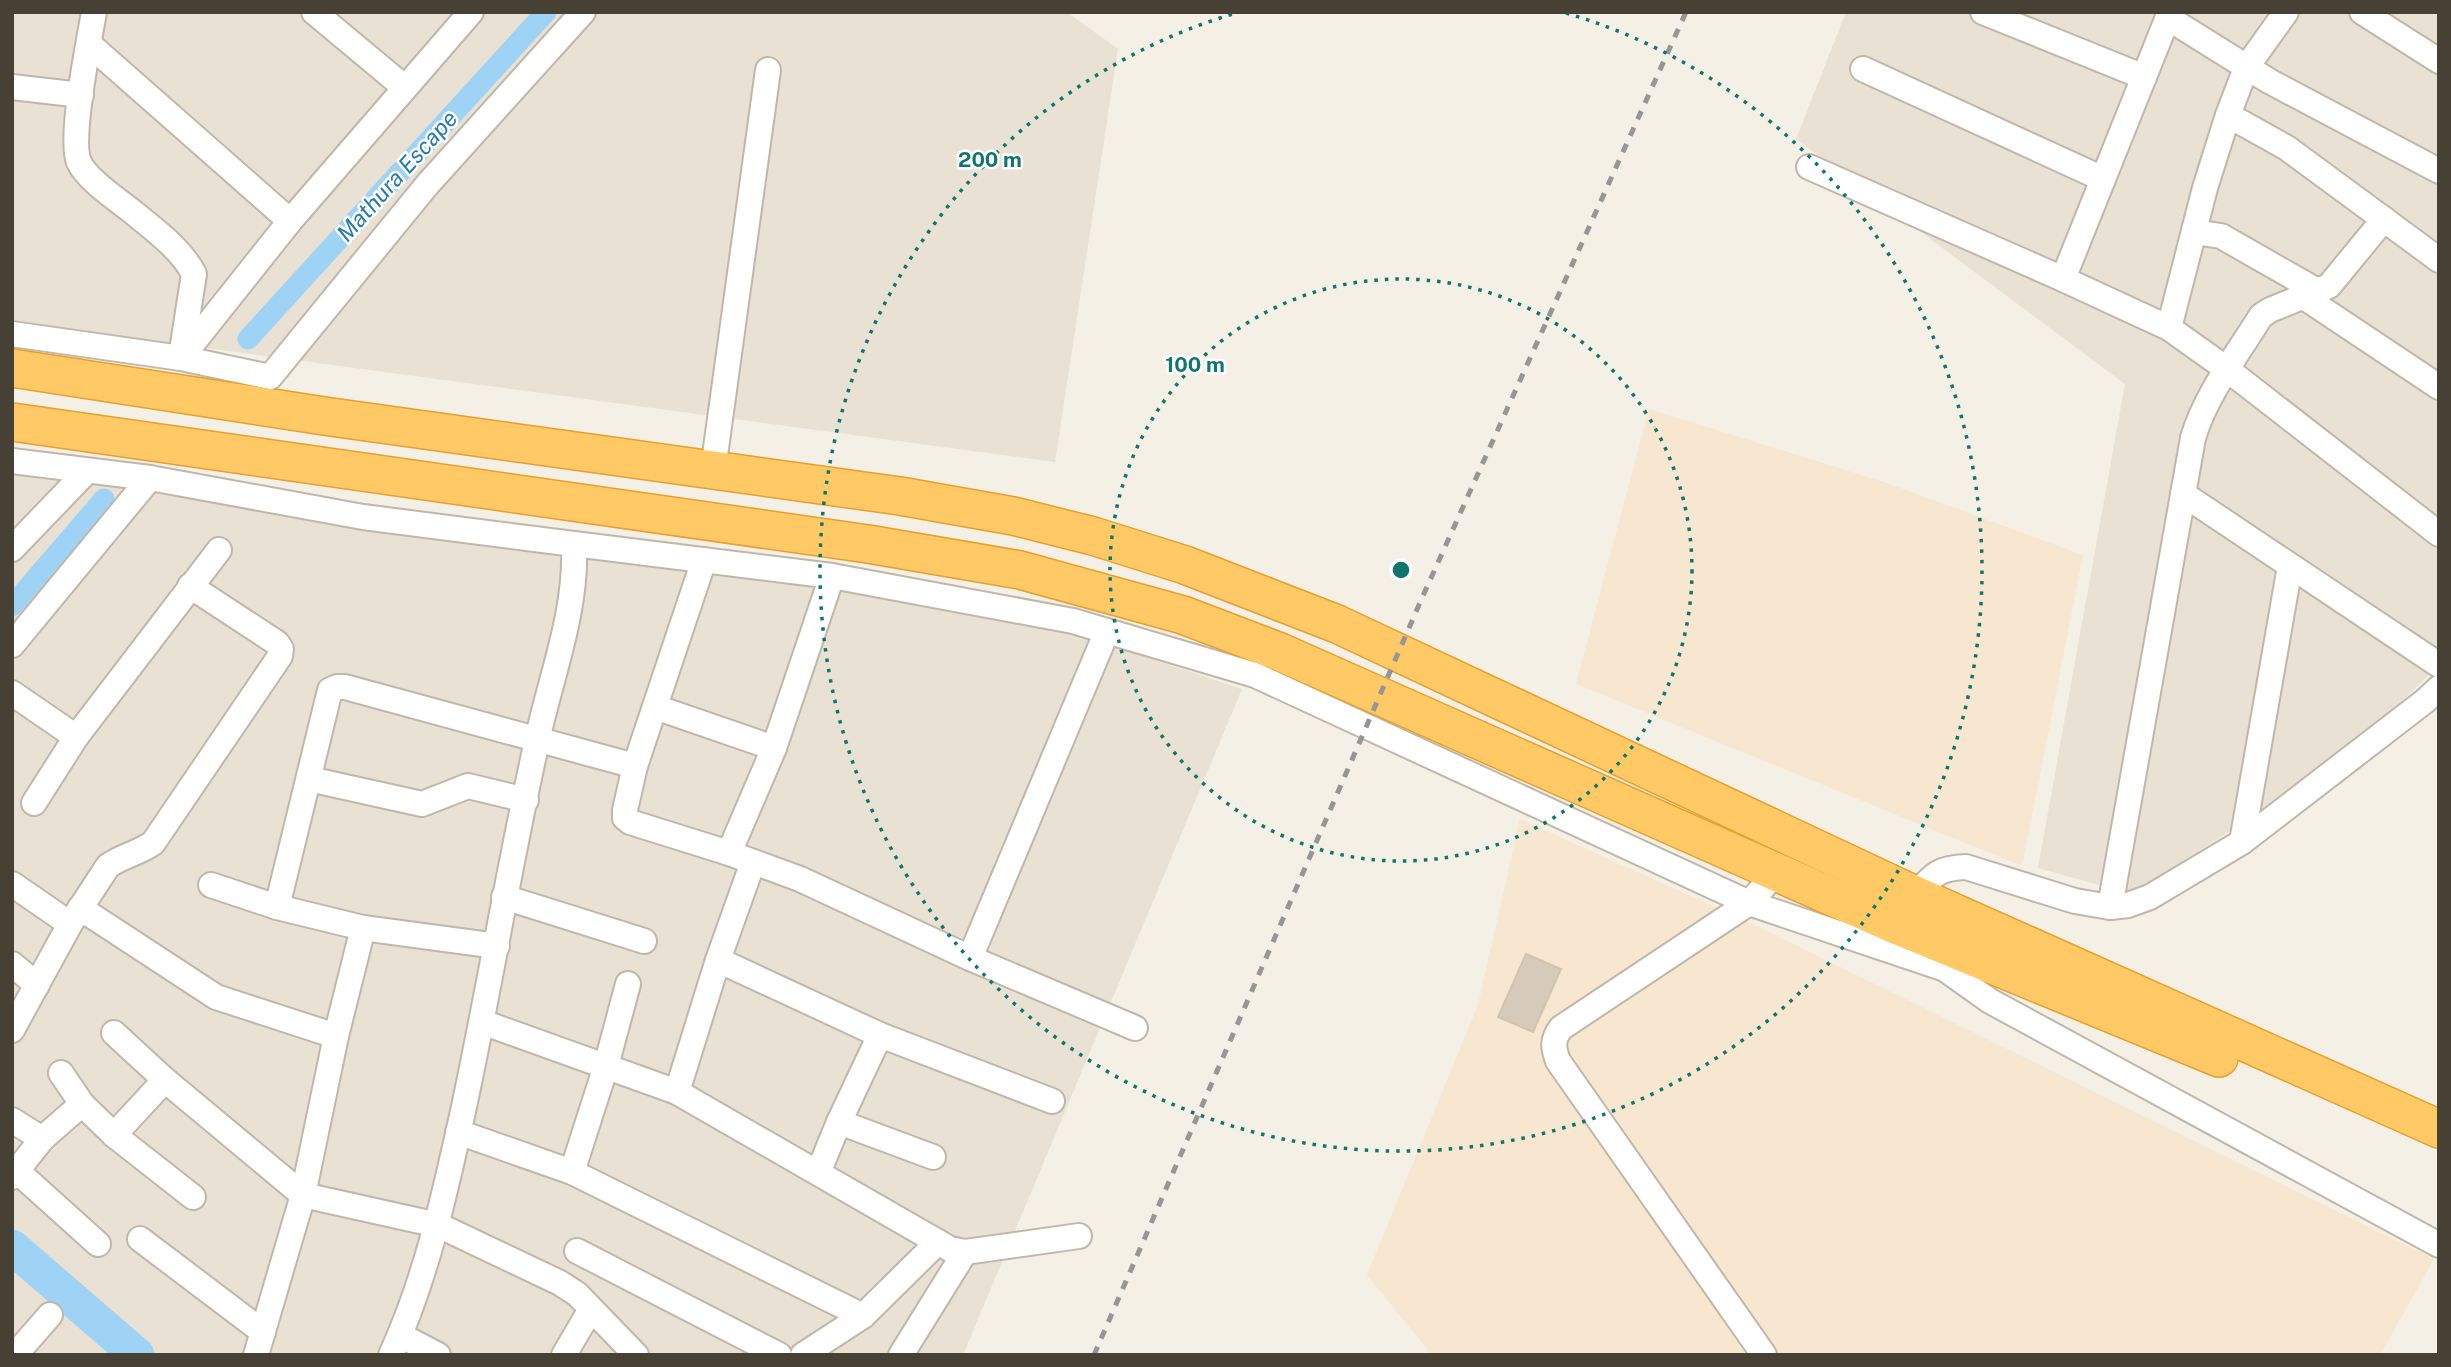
<svg xmlns="http://www.w3.org/2000/svg" width="2451" height="1367" font-family="'Public Sans',sans-serif">
<style>
.residential{fill:#e8e1d4}
.commercial{fill:#f7e6d0}
.lines{fill:none;stroke-linecap:round;stroke-linejoin:round}
.canal{stroke:#9fd3f5;stroke-width:21}
.river{stroke:#9fd3f5;stroke-width:35}
.building{fill:#d6cbbb;stroke:#d2c3ae;stroke-width:2}
.minor-casing{stroke:#c0b7a8;stroke-width:28}
.highway-casing{stroke:#e79f2d;stroke-width:40}
.minor{stroke:#fff;stroke-width:24}
.highway{stroke:#ffc966;stroke-width:37}
.rail{stroke:#969696;stroke-width:5;stroke-dasharray:9 9;stroke-linecap:butt}
.ring{fill:none;stroke:#0f766e;stroke-width:3.5;stroke-dasharray:3.5 7}
.labels{text-anchor:middle;stroke-width:5;stroke-linejoin:round;paint-order:stroke}
.water-label{font-size:23px;font-style:italic;fill:#267ab2;stroke:#fff}
.centre{fill:#0f766e;stroke:#fff;stroke-width:3.5}
.ring-label{font-size:21px;text-anchor:middle;font-weight:bold;fill:#0f766e;stroke:#fff;stroke-width:5;stroke-linejoin:round;paint-order:stroke}
</style>
<rect width="100%" height="100%" fill="#f4f0e6"/>
<g class="residential">
<polygon points="12,12 1067,12 1118,49 1055,462 12,322"/>
<polygon points="1846,12 2439,12 2439,665 2346,756 2132,894 2038,868 2125,384 1796,139"/>
<polygon points="12,464 1025,617 1242,689 963,1355 12,1355"/>
</g>
<g class="commercial">
<polygon points="1649,409 1884,482 2083,555 2022,866 1576,684"/>
<polygon points="1520,819 1757,926 2434,1259 2380,1355 1432,1355 1367,1275 1478,1005"/>
</g>
<g class="lines">
<g class="canal">
<polyline points="248,339 546,12"/>
<polyline points="12,606 104,499"/>
</g>
<polyline class="river" points="12,1247 137,1355"/>
</g>
<polygon class="building" points="1526,954 1561,969 1533,1032 1498,1017"/>
<g class="lines">
<g class="minor-casing">
<g id="minor">
<path d="M94,12C89,41 69,139 79,162C87,180 118,200 134,213C156,231 181,249 194,274L181,357"/>
<polyline points="314,12 404,87"/>
<polyline points="1983,12 2144,77"/>
<polyline points="2170,12 2063,279 2169,328 2228,370 2439,534"/>
<polyline points="2362,12 2439,61"/>
<polyline points="2168,18 2269,81 2439,171"/>
<polyline points="89,44 290,221"/>
<polyline points="1863,69 2103,179"/>
<polyline points="12,87 81,95"/>
<polyline points="2228,115 2287,148 2439,260"/>
<polyline points="1809,167 2063,279"/>
<polyline points="2194,232 2221,236 2319,292"/>
<polyline points="2304,297 2439,387"/>
<polyline points="2169,328 2205,188 2228,115 2246,68 2286,12"/>
<polyline points="12,334 181,358 270,377 427,185 583,12"/>
<polyline points="181,358 290,221 471,12"/>
<path d="M12,461L150,478L363,517L574,544C577,613 551,675 537,741C509,866 489,991 462,1116C444,1197 426,1279 391,1355"/>
<polyline points="713,470 768,70"/>
<polyline points="2183,494 2439,665"/>
<polyline points="574,544 832,576 1073,621 1255,675 1749,903 1945,969 1990,1001 2439,1245"/>
<polyline points="12,549 87,471"/>
<polyline points="704,560 635,766 625,810 625,818 630,822 729,853 800,879 970,958 1135,1028"/>
<polyline points="12,645 150,478"/>
<polyline points="12,693 76,737"/>
<polyline points="655,707 774,748"/>
<polyline points="309,779 422,804 468,786 526,800"/>
<polyline points="34,803 76,737 219,550"/>
<polyline points="2242,842 2290,566"/>
<polyline points="729,853 774,748 832,576"/>
<polyline points="12,884 70,924"/>
<polyline points="211,885 277,907 363,928 497,946"/>
<path d="M1915,895C1933,875 1938,868 1966,867L2075,901L2110,907L2128,905L2150,897L2242,842L2425,701L2439,688"/>
<polyline points="504,897 644,941"/>
<polyline points="277,907 330,690 337,687 345,687 635,766"/>
<path d="M2110,907L2193,438C2206,394 2237,355 2261,316L2270,310L2329,286L2384,219"/>
<polyline points="80,908 216,997 336,1036"/>
<polyline points="970,958 1107,631"/>
<polyline points="718,960 880,1035 1052,1101"/>
<polyline points="12,964 37,985"/>
<polyline points="482,1022 677,1092 950,1249 965,1252 1079,1236"/>
<path d="M12,1030L70,924L108,866C122,856 139,853 153,843L280,656L281,649L277,643L190,586"/>
<polyline points="114,1033 165,1080 303,1195 438,1225 560,1283 577,1294 636,1355"/>
<polyline points="61,1073 82,1104 114,1135 193,1197"/>
<polyline points="677,1092 718,960 753,862"/>
<polyline points="12,1120 42,1139"/>
<polyline points="839,1122 933,1157"/>
<polyline points="458,1132 572,1172 863,1316"/>
<polyline points="114,1135 165,1080"/>
<polyline points="17,1171 98,1244"/>
<polyline points="572,1172 606,1066 628,984"/>
<polyline points="818,1173 839,1122 880,1035"/>
<polyline points="12,1177 42,1139 82,1104"/>
<polyline points="140,1239 263,1332"/>
<polyline points="577,1251 779,1355"/>
<polyline points="400,1335 438,1355"/>
<polyline points="15,1355 50,1315"/>
<polyline points="256,1355 303,1195 336,1036 363,928"/>
<polyline points="564,1355 591,1309"/>
<polyline points="803,1355 863,1316 938,1242"/>
<polyline points="901,1355 965,1252"/>
<path d="M1764,1355L1558,1061C1553,1047 1552,1040 1561,1028L1749,903L1776,873"/>
</g>
</g>
<g class="highway-casing">
<g id="highway">
<polyline points="12,368 331,417 900,496 1013,516 1093,536 1185,565 1337,624 1915,895 2439,1129"/>
<polyline points="12,422 868,544 1020,570 1183,615 1280,652 1898,926 2219,1058"/>
</g>
</g>
<use href="#minor" class="minor"/>
<use href="#highway" class="highway"/>
<polyline class="rail" points="1094,1355 1422,598 1686,12"/>
</g>
<g class="ring">
<circle cx="1401" cy="570" r="291"/>
<path d="M1566 13A581 581 0 1 1 1236 13"/>
</g>
<g class="labels">
<g class="water-label">
<text transform="translate(397 176) rotate(-48)" y="8">Mathura Escape</text>
</g>
</g>
<circle cx="1401" cy="570" r="10" class="centre"/>
<g class="ring-label">
<text x="990" y="167">200 m</text>
<text x="1195" y="372">100 m</text>
</g>
<rect width="2451" height="1367" fill="none" stroke="#474035" stroke-width="28"/>
</svg>
